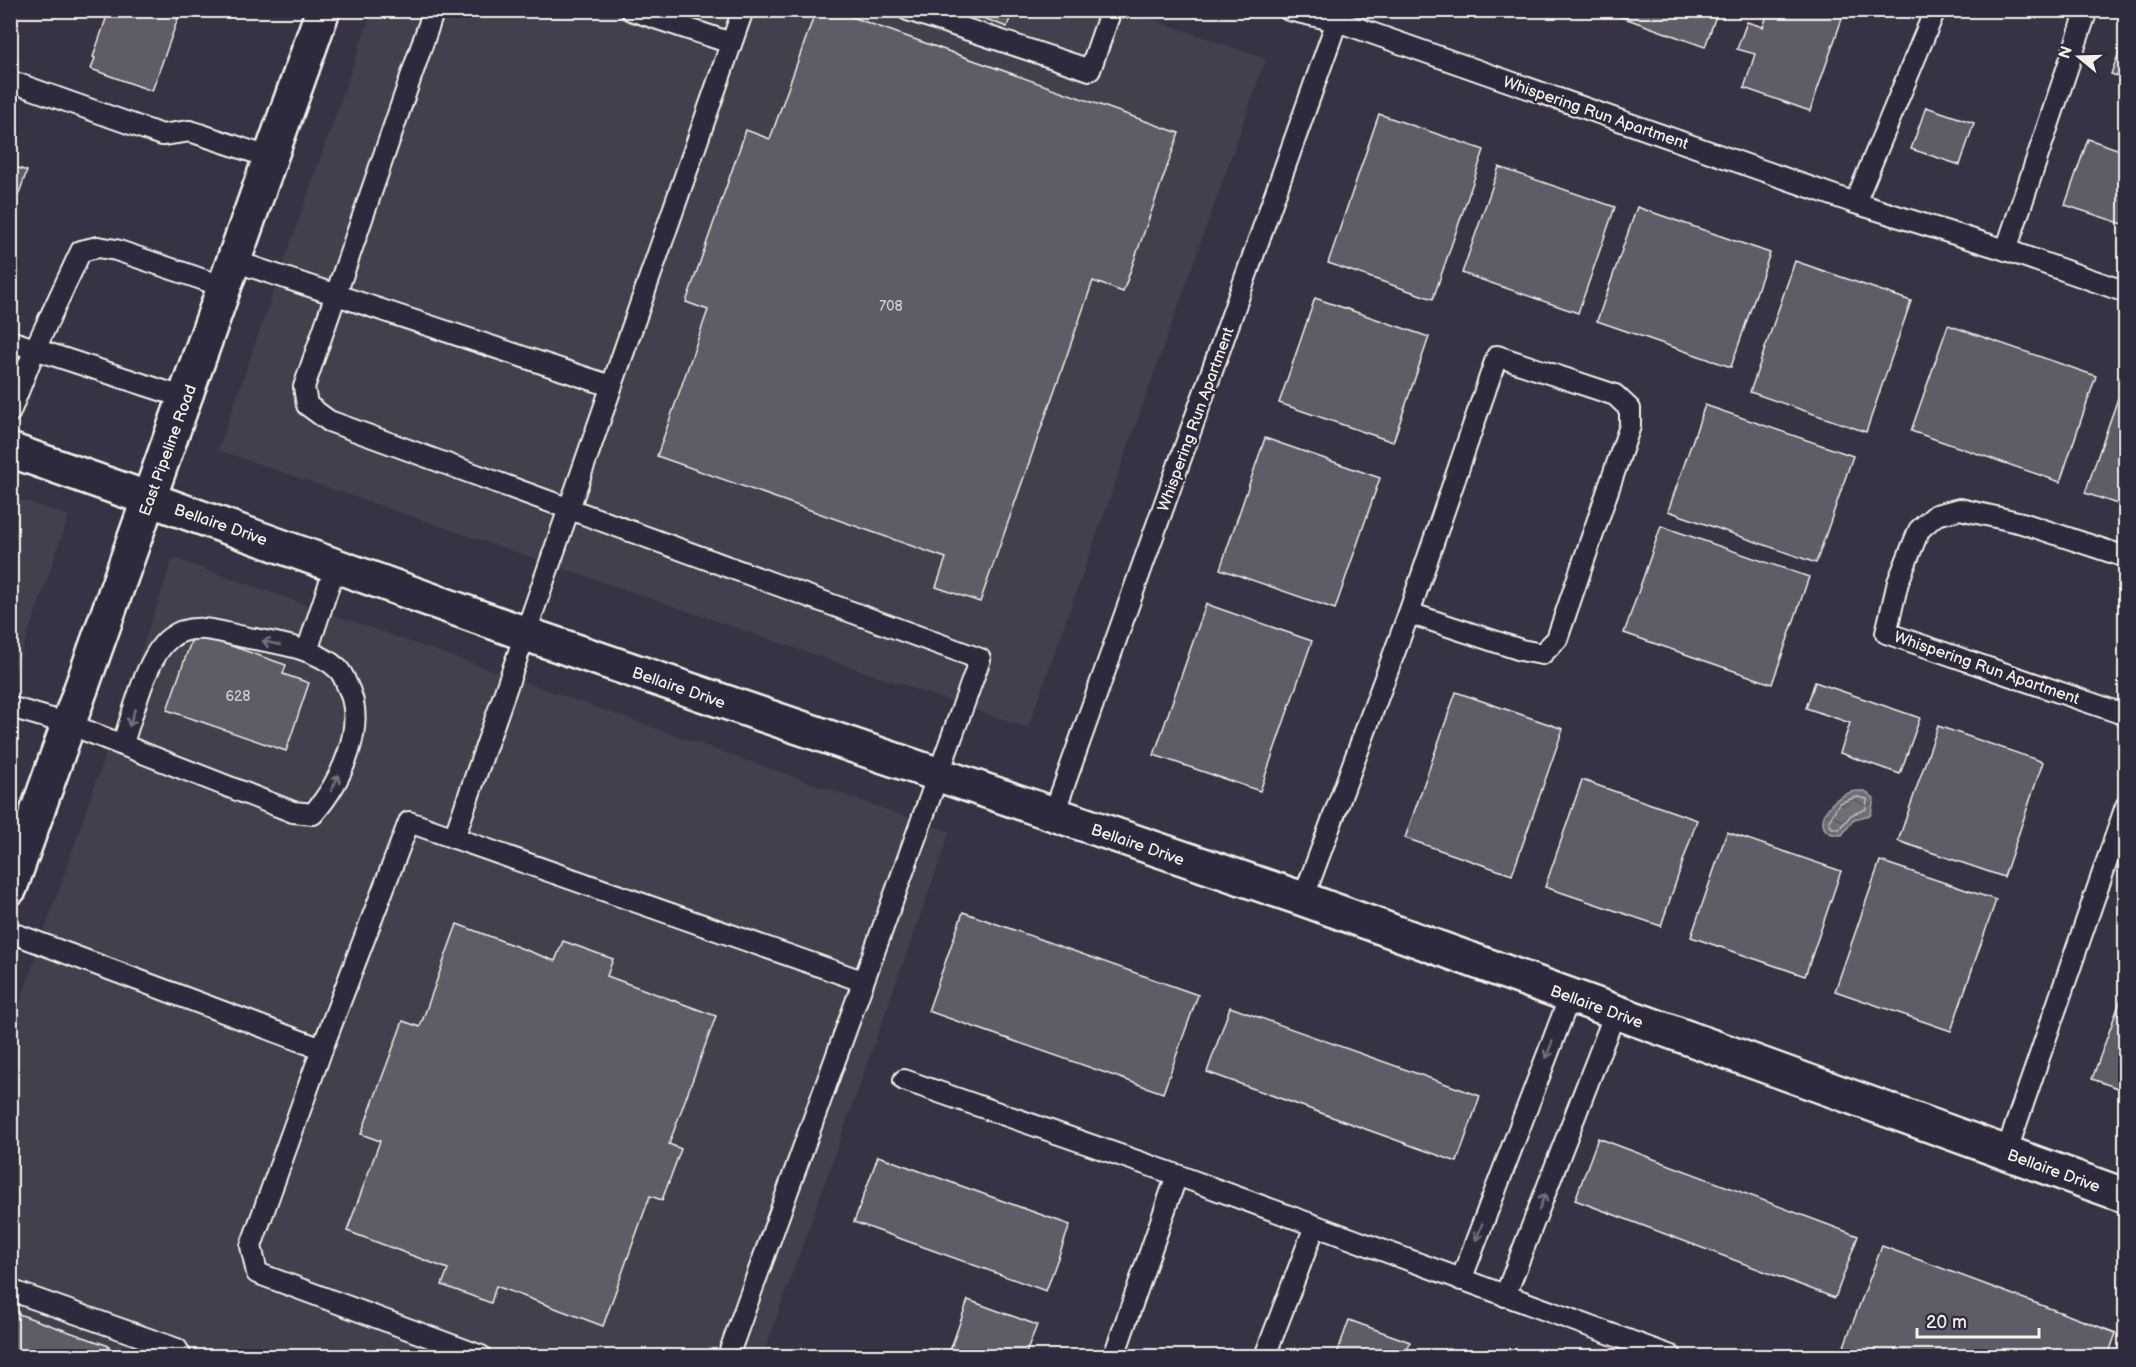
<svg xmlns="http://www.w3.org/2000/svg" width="2136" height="1367" font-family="'Balsamiq Sans',sans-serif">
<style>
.built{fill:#433f4e}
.water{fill:url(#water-waves);stroke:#a6a2a4;stroke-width:1.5}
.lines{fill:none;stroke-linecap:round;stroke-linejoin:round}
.shore{stroke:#c0bdbb;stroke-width:1.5}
.building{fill:#5f5c67;stroke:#f4f1e8;stroke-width:1.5}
.lane-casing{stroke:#f4f1e8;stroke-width:24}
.street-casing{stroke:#f4f1e8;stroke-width:38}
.secondary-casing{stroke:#f4f1e8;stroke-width:38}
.lane{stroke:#2f2a3d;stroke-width:20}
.street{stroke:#2f2a3d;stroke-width:33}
.secondary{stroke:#2f2a3d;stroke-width:33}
.oneway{stroke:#747079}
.labels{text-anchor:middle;stroke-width:5;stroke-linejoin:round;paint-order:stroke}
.number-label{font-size:14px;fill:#cfccc8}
.street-label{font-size:16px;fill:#f4f1e8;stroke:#2f2a3d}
</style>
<defs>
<pattern id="water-waves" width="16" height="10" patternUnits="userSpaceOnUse" patternTransform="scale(1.5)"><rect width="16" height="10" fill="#726e77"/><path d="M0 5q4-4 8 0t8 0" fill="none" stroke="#5b595c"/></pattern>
</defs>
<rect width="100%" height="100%" fill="#373244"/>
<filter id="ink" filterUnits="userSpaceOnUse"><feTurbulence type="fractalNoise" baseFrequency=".0167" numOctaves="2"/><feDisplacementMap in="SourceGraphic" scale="12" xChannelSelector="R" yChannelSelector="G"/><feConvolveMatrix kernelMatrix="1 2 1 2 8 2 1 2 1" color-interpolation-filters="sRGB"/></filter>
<g filter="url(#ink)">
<g class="built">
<polygon points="372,11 1145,11 1143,16 1266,59 1028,728 218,450"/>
<polygon points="11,496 69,516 11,683 10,496"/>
<polygon points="173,558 950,832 763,1356 11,1356 11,1028"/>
</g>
<path class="water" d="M1856,791H1865L1874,798L1871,815L1854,819L1842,835C1807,836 1825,796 1856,791Z"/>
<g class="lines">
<polygon class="shore" points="1857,797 1867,799 1866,809 1851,815 1839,829 1832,828 1829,821 1839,803"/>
</g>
<g class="building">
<polygon points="109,10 181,10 152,91 91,69 95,58 93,57"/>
<polygon points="816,10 832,10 1179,133 1123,292 1093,281 980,602 936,587 946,558 657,456 708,310 686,302 746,130 770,139"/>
<polygon points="962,10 1013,10 1007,27"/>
<polygon points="1602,10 1718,10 1705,47"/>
<polygon points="1769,10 1845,10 1810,111 1744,88 1755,54 1737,49 1747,22 1763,27"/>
<polygon points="2126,33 2126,79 2111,74"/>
<polygon points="1926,107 1974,123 1960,165 1911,149"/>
<polygon points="1379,114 1484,150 1433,299 1328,263"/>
<polygon points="2088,139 2126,152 2126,225 2065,205"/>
<polygon points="10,165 27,171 10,218"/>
<polygon points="1499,167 1615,207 1578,313 1462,273"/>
<polygon points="1637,207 1770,253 1731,367 1597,321"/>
<polygon points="1795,261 1911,301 1866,432 1750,392"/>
<polygon points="1315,298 1429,337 1393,442 1279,403"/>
<polygon points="1948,325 2096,376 2060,482 1911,431"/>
<polygon points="2125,378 2126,378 2126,507 2085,493"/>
<polygon points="1705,405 1853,456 1816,563 1668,511"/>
<polygon points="1265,438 1380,478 1335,609 1220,569"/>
<polygon points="1661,526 1809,577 1772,684 1624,633"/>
<polygon points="1206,604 1312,641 1260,791 1154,755"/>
<polygon points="194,633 286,665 283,674 309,683 286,751 167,710"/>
<polygon points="1815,682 1920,718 1900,774 1840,753 1850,723 1806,708"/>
<polygon points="1456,692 1563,729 1512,875 1405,838"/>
<polygon points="1938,726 2043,762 2004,877 1898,841"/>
<polygon points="1582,780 1697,820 1661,926 1545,887"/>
<polygon points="1727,832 1841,871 1805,976 1691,937"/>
<polygon points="1880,861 1996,900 1951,1031 1835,991"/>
<polygon points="963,912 1198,995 1163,1093 928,1011"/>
<polygon points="457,924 555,961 563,941 613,959 607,976 716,1016 669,1144 681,1149 662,1200 650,1196 603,1326 496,1286 491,1303 442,1285 448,1269 347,1231 380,1141 361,1134 403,1021 420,1027"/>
<polygon points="2126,985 2126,1091 2092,1079"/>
<polygon points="1230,1007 1480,1096 1457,1162 1207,1072"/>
<polygon points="1598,1138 1858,1236 1835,1298 1575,1200"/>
<polygon points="878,1156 1070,1225 1046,1291 854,1222"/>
<polygon points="1882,1246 2116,1333 2108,1356 1871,1356 1844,1346"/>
<polygon points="968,1300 1037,1325 1025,1356 948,1356"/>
<polygon points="10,1311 109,1346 106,1356 10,1356"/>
<polygon points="1349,1320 1410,1342 1405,1356 1336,1356"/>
</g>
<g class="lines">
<g class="lane-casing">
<g id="lane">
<polyline points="434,10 304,387 307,405 329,421 980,659 728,1356"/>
<polyline points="631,10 731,43"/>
<polyline points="908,10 1090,70 1111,10"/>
<polyline points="1289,10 1337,21 1342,12"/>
<polyline points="10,81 162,135 190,131 271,158"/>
<polyline points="1855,203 1935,10"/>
<polyline points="2006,250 2087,10"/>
<polyline points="234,261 611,386"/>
<polyline points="10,341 185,398"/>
<polygon points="1497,356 1615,395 1630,409 1630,426 1557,639 1542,654 1521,650 1409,613"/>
<polyline points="10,412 35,349 81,251 98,247 116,250 225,287"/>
<polyline points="2126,557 2022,523 1960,509 1936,515 1919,530 1898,582 1886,633 2126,715"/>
<polyline points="307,651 336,564"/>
<path d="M10,707L69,724L293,812L313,814C341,782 368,726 347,685C345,680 342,673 338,669C315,647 274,643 244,637C219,632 192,621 170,638C146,656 133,716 122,745"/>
<polyline points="1053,816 1337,21 1855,203 2006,250 2126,292"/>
<polyline points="454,838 743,10"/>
<polyline points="1303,899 1409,613"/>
<polyline points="10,932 322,1049 409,822 862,981"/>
<polyline points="322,1049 251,1246 257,1273 481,1356"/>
<polyline points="904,1080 1177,1175 1671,1356"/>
<polyline points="2006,1153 2126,806"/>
<polyline points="1461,1280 1570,996"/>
<polyline points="10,1290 177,1349 181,1356"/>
<polyline points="1505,1296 1615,1013"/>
<polyline points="1114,1356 1177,1175"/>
<polyline points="1265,1356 1315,1226"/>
</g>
</g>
<g class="street-casing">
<polyline id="street" points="10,450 149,499"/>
</g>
<g class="secondary-casing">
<g id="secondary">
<polyline points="149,499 526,634 1303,899 2126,1196"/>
<polyline points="10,888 323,10"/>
</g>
</g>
<use href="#lane" class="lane"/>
<use href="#street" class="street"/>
<use href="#secondary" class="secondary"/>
</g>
<defs><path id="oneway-shaft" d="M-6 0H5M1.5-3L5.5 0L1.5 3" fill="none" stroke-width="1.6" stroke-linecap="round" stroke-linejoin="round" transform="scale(1.5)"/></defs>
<g class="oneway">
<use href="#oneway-shaft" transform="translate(271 643) rotate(-167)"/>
<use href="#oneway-shaft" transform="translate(132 718) rotate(109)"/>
<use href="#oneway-shaft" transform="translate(335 783) rotate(-64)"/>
<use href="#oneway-shaft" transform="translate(1549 1050) rotate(111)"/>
<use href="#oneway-shaft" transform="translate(1542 1202) rotate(-69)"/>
<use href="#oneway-shaft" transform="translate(1479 1232) rotate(111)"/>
</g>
</g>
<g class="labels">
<g class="number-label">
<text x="891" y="311">708</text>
<text x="238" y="701">628</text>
</g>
<g class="street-label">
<text transform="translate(1596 112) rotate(19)" y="6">Whispering Run Apartment</text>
<text transform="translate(1195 419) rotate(-70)" y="6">Whispering Run Apartment</text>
<text transform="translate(167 450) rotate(-70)" y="6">East Pipeline Road</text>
<text transform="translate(221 524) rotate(19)" y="6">Bellaire Drive</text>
<text transform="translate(1987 667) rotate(19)" y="6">Whispering Run Apartment</text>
<text transform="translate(679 687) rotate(19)" y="6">Bellaire Drive</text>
<text transform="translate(1138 844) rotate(19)" y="6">Bellaire Drive</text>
<text transform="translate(1597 1006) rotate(20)" y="6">Bellaire Drive</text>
<text transform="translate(2054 1170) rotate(20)" y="6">Bellaire Drive</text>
</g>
</g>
<rect width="2136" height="1367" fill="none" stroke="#2f2a3d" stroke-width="36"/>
<rect x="18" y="18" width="2100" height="1331" fill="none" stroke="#f4f1e8" stroke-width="2" filter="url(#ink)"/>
<g transform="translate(2079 57) rotate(289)" stroke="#2f2a3d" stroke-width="4.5" paint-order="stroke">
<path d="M0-4.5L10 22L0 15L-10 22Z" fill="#f4f1e8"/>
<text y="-9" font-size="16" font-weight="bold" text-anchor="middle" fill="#f4f1e8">N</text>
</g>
<path d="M1917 1328v9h122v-9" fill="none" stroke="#f4f1e8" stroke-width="3"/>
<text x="1926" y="1328" font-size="18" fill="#f4f1e8" stroke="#2f2a3d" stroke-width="4.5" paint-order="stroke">20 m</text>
</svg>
